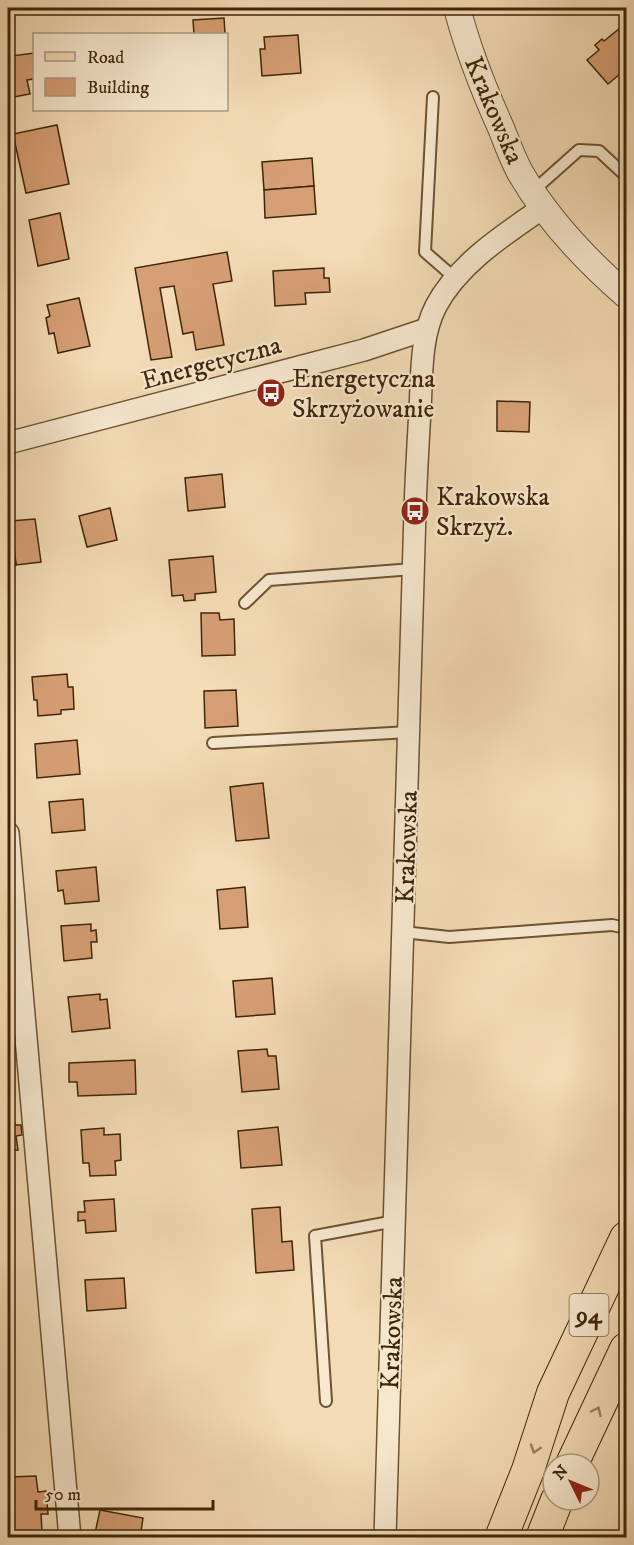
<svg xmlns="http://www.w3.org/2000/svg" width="634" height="1545" font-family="'IM FELL DW Pica',serif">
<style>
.building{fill:#d69e74;stroke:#3f2608;stroke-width:1.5}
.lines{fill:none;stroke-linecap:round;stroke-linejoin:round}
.service-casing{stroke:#6c5333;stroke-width:14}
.minor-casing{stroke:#6c5333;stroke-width:24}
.tertiary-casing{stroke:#6c5333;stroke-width:28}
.primary-casing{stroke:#3f2608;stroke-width:34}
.service{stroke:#f7e8cf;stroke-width:10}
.minor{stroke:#f7e8cf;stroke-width:21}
.tertiary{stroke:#f7e8cf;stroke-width:26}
.primary{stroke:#f3dbb5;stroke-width:32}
.oneway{stroke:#99805e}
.labels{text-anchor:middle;stroke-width:4.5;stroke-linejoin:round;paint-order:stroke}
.shield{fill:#f7e8cf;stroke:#766044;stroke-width:1.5}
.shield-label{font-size:24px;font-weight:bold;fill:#3f2608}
.street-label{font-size:26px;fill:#3f2608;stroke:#f7e8cf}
.poi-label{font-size:26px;fill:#3f2608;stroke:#f7e8cf;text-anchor:start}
</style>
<rect width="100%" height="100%" fill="#f3dbb5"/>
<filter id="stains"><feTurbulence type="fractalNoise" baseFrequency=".00333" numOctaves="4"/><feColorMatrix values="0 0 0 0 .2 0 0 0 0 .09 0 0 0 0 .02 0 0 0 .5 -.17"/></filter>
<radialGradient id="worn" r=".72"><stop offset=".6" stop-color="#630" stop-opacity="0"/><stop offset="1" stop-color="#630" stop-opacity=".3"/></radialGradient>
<g class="building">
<polygon points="567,8 589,8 570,14"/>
<polygon points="224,18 225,34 194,34 193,20"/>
<polygon points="620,28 626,35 626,69 608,84 587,60 599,50 595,45 602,39 604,41"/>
<polygon points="298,35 301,73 262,76 260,49 265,49 264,37"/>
<polygon points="34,53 34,79 27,80 30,94 8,98 8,59 12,58 11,56"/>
<polygon points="57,125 69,184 26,193 13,134"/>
<polygon points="312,158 314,186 264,190 262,162"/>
<polygon points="314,186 316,214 265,218 264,190"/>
<polygon points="60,213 69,259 38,266 29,220"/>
<polygon points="227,252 232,281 213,284 224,345 196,350 193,332 183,334 174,286 160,288 172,357 151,360 135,268"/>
<polygon points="324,268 324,278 329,278 330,292 305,293 306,304 275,306 273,271"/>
<polygon points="79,298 90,346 58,353 54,333 49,334 46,318 50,316 47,305"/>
<polygon points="497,401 530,402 529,432 497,431"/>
<polygon points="222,474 225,507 188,511 185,478"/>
<polygon points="110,508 117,540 87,547 79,516"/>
<polygon points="35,519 41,562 16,565 11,521"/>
<polygon points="11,521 16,565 8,566 8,522"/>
<polygon points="213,556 216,592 195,594 195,600 184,601 183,595 172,596 169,560"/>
<polygon points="201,613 219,613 220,620 234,619 235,655 202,656"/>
<polygon points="67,674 68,687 73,687 74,709 61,710 61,714 38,716 37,700 34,700 32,677"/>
<polygon points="236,690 238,726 205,728 204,691"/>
<polygon points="77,740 80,774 37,778 35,744"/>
<polygon points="263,783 269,838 236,841 230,787"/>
<polygon points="83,799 85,830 52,833 49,802"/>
<polygon points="96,867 99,901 65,904 63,890 58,891 56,871"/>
<polygon points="245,887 248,927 220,929 217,890"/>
<polygon points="91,924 91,931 96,930 97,942 91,942 92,958 64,961 61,926"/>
<polygon points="272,978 275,1014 236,1017 233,981"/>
<polygon points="100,994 100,1000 107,999 110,1028 72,1032 68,997"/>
<polygon points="267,1049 268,1056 276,1056 279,1089 242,1092 238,1051"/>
<polygon points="135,1060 136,1094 78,1096 77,1082 69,1082 69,1063"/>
<polygon points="8,1118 14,1118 15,1125 21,1125 22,1135 16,1136 18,1150 8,1151"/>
<polygon points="278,1127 282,1165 241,1168 238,1131"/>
<polygon points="104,1128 104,1135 120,1134 121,1160 115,1161 116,1175 90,1176 89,1163 83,1163 81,1130"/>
<polygon points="114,1199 116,1231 86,1233 85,1220 78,1221 78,1212 85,1212 84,1201"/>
<polygon points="280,1207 282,1242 292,1241 294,1270 256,1273 252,1209"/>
<polygon points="8,1254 12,1302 8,1302"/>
<polygon points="124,1278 126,1308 87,1311 85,1280"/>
<polygon points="36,1476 38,1492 46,1491 48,1514 41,1514 42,1531 31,1532 32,1536 14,1538 10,1477"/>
<polygon points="100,1510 143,1518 140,1538 94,1538"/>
</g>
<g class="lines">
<g class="service-casing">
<g id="service">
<polyline points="433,97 425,252 456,279"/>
<polyline points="533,191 579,150 599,151 626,176"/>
<polyline points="245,603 269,580 413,569"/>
<polyline points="213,743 409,732"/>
<polyline points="403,932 449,937 612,925 626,928"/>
<polyline points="326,1401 315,1236 395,1221"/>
</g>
</g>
<g class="minor-casing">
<g id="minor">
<polyline points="8,443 364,350 427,329"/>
<polyline points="8,833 70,1538"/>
<path d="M385,1538L415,511C416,478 418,444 420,410C422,376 420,337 436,306C459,263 505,234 544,207"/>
</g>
</g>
<g class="tertiary-casing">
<path id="tertiary" d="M457,8C468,50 483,88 501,128C507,143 513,160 521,174C548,220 587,261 626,295"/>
</g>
<g class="primary-casing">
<g id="primary">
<polyline points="572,1464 626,1349"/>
<polyline points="501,1538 528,1470 553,1393 626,1238"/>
<polyline points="542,1538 557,1500"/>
</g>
</g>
<use href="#service" class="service"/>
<use href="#minor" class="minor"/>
<use href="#tertiary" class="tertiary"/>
<use href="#primary" class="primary"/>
</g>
<defs><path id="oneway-chevron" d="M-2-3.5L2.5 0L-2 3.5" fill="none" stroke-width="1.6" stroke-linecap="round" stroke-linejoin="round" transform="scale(1.5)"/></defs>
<g class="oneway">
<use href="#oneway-chevron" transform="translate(597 1411) rotate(-65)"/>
<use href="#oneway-chevron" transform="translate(535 1449) rotate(108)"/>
</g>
<defs>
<g id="bus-disc" transform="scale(1.5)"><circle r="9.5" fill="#8f2418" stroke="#f7e8cf"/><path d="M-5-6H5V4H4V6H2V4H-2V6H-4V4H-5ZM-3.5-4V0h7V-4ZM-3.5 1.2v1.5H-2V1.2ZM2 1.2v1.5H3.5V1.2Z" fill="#fff"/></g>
</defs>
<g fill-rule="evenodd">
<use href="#bus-disc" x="271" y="393"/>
<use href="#bus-disc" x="415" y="511"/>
</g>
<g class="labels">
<rect class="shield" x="569.5" y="1294" width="39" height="42" rx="4.5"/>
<g class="shield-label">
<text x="589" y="1323">94</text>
</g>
<g class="street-label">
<text transform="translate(495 110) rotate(67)" y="9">Krakowska</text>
<text transform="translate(211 362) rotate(-15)" y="9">Energetyczna</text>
<text transform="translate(406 847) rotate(-88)" y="9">Krakowska</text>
<text transform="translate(391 1333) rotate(-88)" y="9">Krakowska</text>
</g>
<g class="poi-label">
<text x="292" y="387">Energetyczna<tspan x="292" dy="30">Skrzyżowanie</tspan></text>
<text x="436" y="505">Krakowska<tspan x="436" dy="30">Skrzyż.</tspan></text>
</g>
</g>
<rect width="634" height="1545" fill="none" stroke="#f3dbb5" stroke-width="30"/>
<rect x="9" y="9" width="616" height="1527" fill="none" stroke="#3f2608" stroke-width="3"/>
<rect x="15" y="15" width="604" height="1515" fill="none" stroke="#3f2608" stroke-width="1.5"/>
<rect x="33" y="33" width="195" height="78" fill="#f7e8cf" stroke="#ad9a7f" stroke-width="1.5"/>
<rect x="45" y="52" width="30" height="9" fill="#f3dbb5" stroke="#ad9a7f" stroke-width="1.5"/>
<text x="87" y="63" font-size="18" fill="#3f2608">Road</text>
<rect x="45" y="78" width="30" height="18" fill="#d69e74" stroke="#ad9a7f" stroke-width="1.5"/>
<text x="87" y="93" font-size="18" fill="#3f2608">Building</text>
<g transform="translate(571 1482) rotate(313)"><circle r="28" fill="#f7e8cf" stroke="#ad9a7f" stroke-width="1.5"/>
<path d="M0-4.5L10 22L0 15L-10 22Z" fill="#8f2418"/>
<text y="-9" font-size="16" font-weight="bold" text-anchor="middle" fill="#3f2608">N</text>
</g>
<path d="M36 1500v9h177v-9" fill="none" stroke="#3f2608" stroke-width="3"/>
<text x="45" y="1500" font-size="18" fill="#3f2608" stroke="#f7e8cf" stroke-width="4.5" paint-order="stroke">50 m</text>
<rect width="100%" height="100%" filter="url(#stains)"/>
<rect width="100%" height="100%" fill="url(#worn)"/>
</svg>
